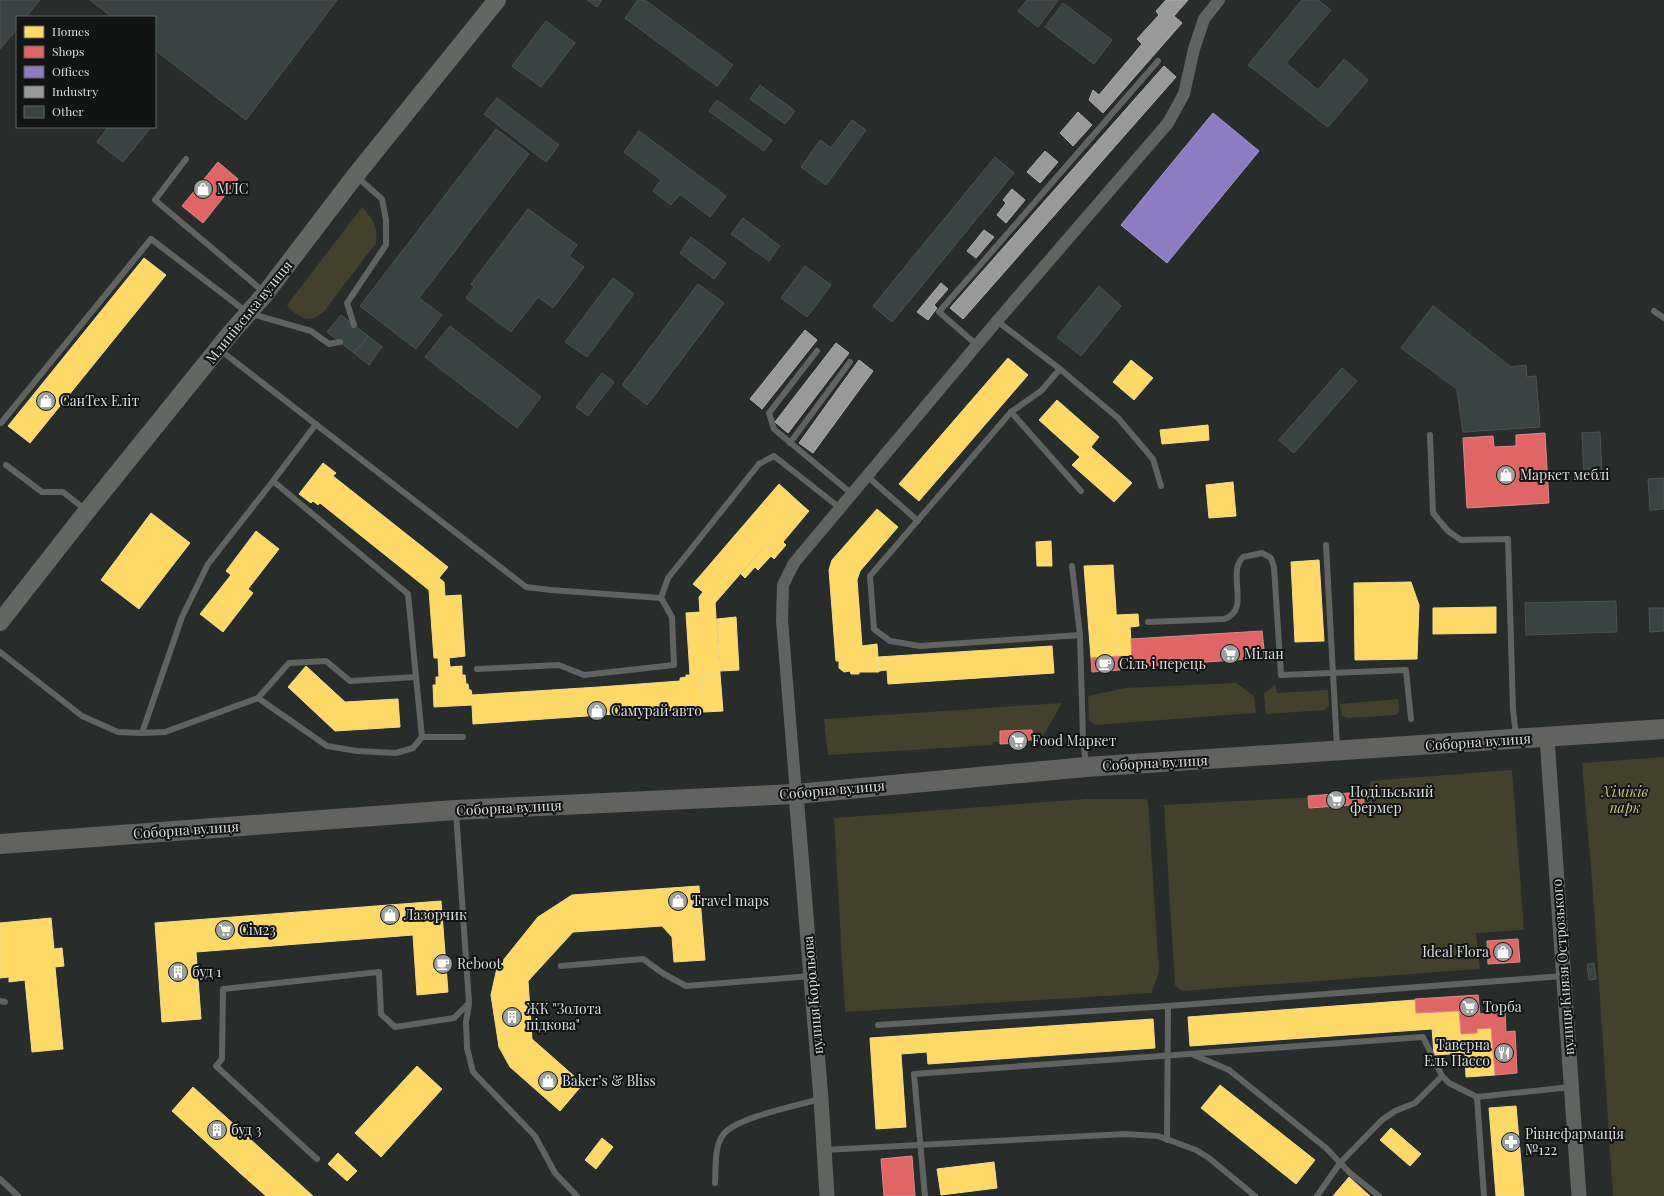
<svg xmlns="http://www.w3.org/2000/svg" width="1664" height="1196" font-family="'Playfair Display',serif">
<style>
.green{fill:#43412c}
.homes{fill:#ffd966;stroke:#f4db8a}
.shops{fill:#e06666;stroke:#de8a8a}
.offices{fill:#8e7cc3;stroke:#a59acb}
.industry{fill:#999;stroke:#adaead}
.building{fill:#384342;stroke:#4f5251}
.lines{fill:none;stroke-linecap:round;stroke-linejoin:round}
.service{stroke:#616361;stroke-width:6}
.minor{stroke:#616361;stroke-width:12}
.tertiary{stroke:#616361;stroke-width:15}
.secondary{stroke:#646664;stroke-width:18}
.primary{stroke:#626361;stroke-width:20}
.labels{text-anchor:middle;stroke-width:4;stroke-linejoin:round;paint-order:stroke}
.poi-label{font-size:14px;fill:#dbdfdd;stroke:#121413;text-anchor:start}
.street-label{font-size:14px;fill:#dbdfdd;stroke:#121413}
.park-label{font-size:14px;font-style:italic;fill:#cac481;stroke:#121413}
</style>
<rect width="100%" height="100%" fill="#282c2a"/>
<g class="green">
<path d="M362,207C373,220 378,226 376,243L325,310C310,325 299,319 287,305Z"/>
<polygon points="1236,683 1254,696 1256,713 1095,725 1089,721 1088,696 1125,688"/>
<polygon points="1275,684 1277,693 1328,690 1329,705 1325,710 1266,714 1264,694"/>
<polygon points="1398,699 1399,711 1396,715 1348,718 1342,716 1340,704"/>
<polygon points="1062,703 1042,738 1033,740 1032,730 1000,731 1000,742 993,742 993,745 828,755 824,719"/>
<polygon points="1664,757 1664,1196 1613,1196 1593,893 1582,763"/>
<polygon points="1512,770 1524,930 1476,933 1480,969 1182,991 1175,985 1164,805 1370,794 1370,781"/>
<polygon points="1087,799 1145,799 1148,802 1159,971 1152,993 845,1012 834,818"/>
</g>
<g class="homes">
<polygon points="144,258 166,275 30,443 8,426"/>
<polygon points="1008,358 1028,375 919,501 899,484"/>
<polygon points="1131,360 1153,378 1134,400 1113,382"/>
<polygon points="1057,400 1099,437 1091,447 1132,483 1114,502 1072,465 1080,457 1039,420"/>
<polygon points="1208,425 1209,440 1162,444 1160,430"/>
<polygon points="323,463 336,473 333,476 448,567 439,578 444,582 445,596 461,595 465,656 449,658 450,667 462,666 462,675 465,675 466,684 468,684 469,690 471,690 472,695 599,687 601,715 473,724 472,705 434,707 433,685 436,685 436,677 439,677 438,658 434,658 429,590 320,503 318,505 313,501 311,503 299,494"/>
<polygon points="1233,482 1236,516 1209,518 1206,485"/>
<polygon points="779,484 801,504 715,603 720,674 702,675 704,712 688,713 687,709 601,715 599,687 680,681 680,678 686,677 686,675 690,675 686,613 700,612 699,597 703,592 693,584"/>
<polygon points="801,504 809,511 783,542 786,545 774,559 771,556 758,570 755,567 745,578 741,574"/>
<polygon points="877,509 898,527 860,571 857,580 862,646 877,644 879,672 859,672 859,674 851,674 850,671 844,672 839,668 839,661 836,661 829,570 832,560"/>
<polygon points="151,513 190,543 139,609 101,580"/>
<polygon points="256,531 279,549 248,589 253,593 223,632 200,614 231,575 226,571"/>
<polygon points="1051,541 1052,566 1037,566 1036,542"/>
<polygon points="1319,560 1324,641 1295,642 1291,562"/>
<polygon points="1113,565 1119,656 1091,658 1084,566"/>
<polygon points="1411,582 1419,605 1417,659 1355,660 1354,583"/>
<polygon points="1496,607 1496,633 1433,634 1433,608"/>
<polygon points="1138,614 1139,626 1130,627 1132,655 1119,656 1116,615"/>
<polygon points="736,617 739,670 720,671 717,619"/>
<polygon points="1052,646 1054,673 888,684 887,670 879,671 878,657"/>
<polygon points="306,666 345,702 398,699 400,727 335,731 288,687"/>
<polygon points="720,674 723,711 704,712 702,675"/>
<polygon points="699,886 705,960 674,962 672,937 662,926 573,932 528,981 532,1039 583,1084 560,1111 510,1067 499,1047 491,995 497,968 538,917 572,895"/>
<polygon points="441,901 448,992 417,995 413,935 196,952 201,1019 162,1022 155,923"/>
<polygon points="51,918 54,949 62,948 64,966 55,967 63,1049 32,1052 25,980 9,982 9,977 0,978 0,923"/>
<polygon points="1415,1000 1416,1013 1431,1013 1432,1029 1190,1046 1188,1017"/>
<polygon points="1459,1011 1461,1034 1477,1033 1477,1029 1491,1028 1495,1075 1466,1077 1465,1053 1434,1055 1431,1013"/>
<polygon points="1153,1019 1155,1048 928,1064 927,1052 901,1054 906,1127 876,1129 870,1038"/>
<polygon points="417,1066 442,1089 381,1157 355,1133"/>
<polygon points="1220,1085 1315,1160 1296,1184 1201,1108"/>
<polygon points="193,1087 261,1149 240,1173 172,1111"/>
<polygon points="1516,1106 1524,1196 1496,1196 1489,1108"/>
<polygon points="1391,1128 1421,1154 1410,1166 1380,1140"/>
<polygon points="602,1138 613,1147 596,1169 585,1160"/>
<polygon points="261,1149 313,1196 266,1196 240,1173"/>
<polygon points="338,1153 357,1171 347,1181 328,1164"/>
<polygon points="994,1162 997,1188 941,1195 937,1169"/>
<polygon points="1349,1177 1370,1196 1333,1196"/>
</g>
<g class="shops">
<polygon points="218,162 238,179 203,223 182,206"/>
<polygon points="1545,433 1549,503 1467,508 1463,438 1493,436 1494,447 1516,446 1516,435"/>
<polygon points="1262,631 1265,658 1132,667 1131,639"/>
<polygon points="1119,656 1120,670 1092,672 1091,658"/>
<polygon points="1032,730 1033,740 1025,740 1025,743 1000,744 1000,731"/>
<polygon points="1363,792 1364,804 1309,808 1308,796"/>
<polygon points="1518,939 1520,962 1488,964 1487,941"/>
<polygon points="1478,995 1480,1014 1505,1012 1506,1032 1515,1031 1517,1073 1495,1075 1491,1028 1477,1029 1477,1033 1461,1034 1459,1011 1416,1013 1415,999"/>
<polygon points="912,1156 915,1196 884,1196 881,1159"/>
</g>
<polygon class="offices" points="1213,113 1259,151 1167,263 1121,225"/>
<g class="industry">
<polygon points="1166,0 1188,0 1174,16 1182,23 1103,113 1089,100 1093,90 1099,95 1142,44 1137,39 1159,15 1156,11"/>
<polygon points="1164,66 1176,77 963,319 950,308"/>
<polygon points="1078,112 1092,125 1073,146 1060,133"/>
<polygon points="1045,151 1058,162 1040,183 1027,172"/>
<polygon points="1012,189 1025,200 1006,223 997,215 1006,203 1003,200"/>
<polygon points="984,230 994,237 976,258 967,251"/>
<polygon points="941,283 948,289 934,305 937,308 928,320 917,312"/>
<polygon points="805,330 817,340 762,409 750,399"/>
<polygon points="836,343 849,353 788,433 775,422"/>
<polygon points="859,360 873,371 813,453 799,443"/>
</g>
<g class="building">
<polygon points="0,0 40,0 26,17 17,17 17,29 0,49"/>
<polygon points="90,0 337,0 246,120 155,50 155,17 112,17"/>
<polygon points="587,0 602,0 597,7"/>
<polygon points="638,0 645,0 733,65 717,86 625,18"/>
<polygon points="1027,0 1058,0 1038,27 1018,11"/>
<polygon points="1302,0 1318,0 1331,10 1286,63 1318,90 1344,59 1368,80 1328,127 1248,65"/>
<polygon points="1063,3 1112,40 1094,64 1045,27"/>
<polygon points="546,21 575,43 541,87 512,66"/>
<polygon points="760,85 795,111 785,124 750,99"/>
<polygon points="497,98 559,145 546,162 484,114"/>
<polygon points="717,100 772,140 764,151 709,111"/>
<polygon points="852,120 866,130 826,185 801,167 820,140 831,148"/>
<polygon points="108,127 151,127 123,162 97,142"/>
<polygon points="496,129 529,154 419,298 442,315 416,349 360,306"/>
<polygon points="639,131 726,196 710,217 680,194 671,205 653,191 661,180 624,152"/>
<polygon points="995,157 1014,173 892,322 873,306"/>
<polygon points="528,209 577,245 569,256 584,267 553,308 538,297 511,332 466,298 474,287 471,284"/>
<polygon points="743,218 780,246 769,261 731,234"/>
<polygon points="691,237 726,263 714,279 680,253"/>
<polygon points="805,266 831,285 807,317 781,298"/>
<polygon points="613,278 634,294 587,357 565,342"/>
<polygon points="698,284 724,303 647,405 622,385"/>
<polygon points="1099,286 1121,306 1081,356 1057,337"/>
<polygon points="1433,306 1511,367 1526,365 1527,377 1536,376 1540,427 1463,432 1457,389 1401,348"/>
<polygon points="341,315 368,336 354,353 327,332"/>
<polygon points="450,326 541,397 517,428 425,357"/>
<polygon points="368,336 382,347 369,365 354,353"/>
<polygon points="1342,368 1357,381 1294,453 1279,440"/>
<polygon points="602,373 614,382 588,416 576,407"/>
<polygon points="1600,432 1602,476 1584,477 1582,433"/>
<polygon points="1664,478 1664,509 1650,510 1648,479"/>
<polygon points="1616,601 1617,632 1526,635 1525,603"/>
<polygon points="1649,608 1664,608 1664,631 1650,632"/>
<polygon points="1594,963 1596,979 1589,980 1587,964"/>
</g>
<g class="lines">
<g class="service">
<polyline points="186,159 155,200 264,292"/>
<polyline points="1654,311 1664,318"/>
<polyline points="997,321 1060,369 1118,418 1153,459 1161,486"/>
<polyline points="354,325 347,303 386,245 386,220 382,199 356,176"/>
<polyline points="977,345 939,312 1158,61"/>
<polyline points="220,350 526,587 551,590 661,598 668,578 759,464 774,456 840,508"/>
<polyline points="817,351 769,413 774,429 852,494"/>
<polyline points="1060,369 1041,391 1011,412 870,576 874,629 890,641 920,646 1080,635"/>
<polyline points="1011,412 1081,491"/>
<polyline points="1,423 151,239 248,313 311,331 329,344 340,342"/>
<polyline points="1430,435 1433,513 1448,531 1461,540 1508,539 1513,710 1516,735"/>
<polyline points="790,443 850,362"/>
<polyline points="6,465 42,492 63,492 86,510"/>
<polyline points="867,476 918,521"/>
<polyline points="1326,545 1337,747"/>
<polyline points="1072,566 1080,635 1083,739 1086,765"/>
<path d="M1148,622L1224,619C1248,612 1232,582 1238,565C1239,562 1241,559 1243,557L1262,553L1271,558L1274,567L1281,675L1406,670L1411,719"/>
<polyline points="0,652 82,716 118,732 142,733 165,732 258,698 289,663 326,661 350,681 416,677 408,594 273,481 316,424"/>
<polyline points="477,669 559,665 584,675 674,665 672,617 661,598"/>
<polyline points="258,698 327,746 357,751 396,753 413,748 422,737 416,677"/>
<polyline points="142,733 182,617 208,564 273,481"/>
<polyline points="422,737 463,737"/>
<polyline points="561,966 643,959 664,974 686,986 811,976"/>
<polyline points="0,1001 5,1002"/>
<polyline points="469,1004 466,1022 467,1048 473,1072 535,1136 555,1173 577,1196"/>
<polyline points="878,1025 1168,1006 1564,976"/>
<polyline points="1194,1055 1229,1070 1326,1148 1350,1173 1379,1196"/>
<polyline points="1167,1140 1168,1006"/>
<polyline points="824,1150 1125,1134 1158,1136 1196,1150 1209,1158 1255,1196"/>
<polyline points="317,1159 216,1066 222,1059 223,989 379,972 381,1014 395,1027 454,1018 469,1003 456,812"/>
<polyline points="0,1179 18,1196"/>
<path d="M715,1183C716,1168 714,1147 723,1135C734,1118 799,1105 820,1099"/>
<polyline points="925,1196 914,1074 1423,1037 1442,1076 1449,1083 1477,1097"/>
<polyline points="1317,1196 1340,1163 1382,1120 1395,1111 1415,1103 1442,1076"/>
<polyline points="1484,1196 1477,1097 1571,1087"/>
</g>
<polyline class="minor" points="796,794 782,620 783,585 794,563 997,321 1168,123 1184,94 1194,49 1204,19 1219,0"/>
<g class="tertiary">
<polyline points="1547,738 1579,1196"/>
<polyline points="796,794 821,1099 827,1196"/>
</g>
<polyline class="secondary" points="0,622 87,511 229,335 265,294 355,176 497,0"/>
<polyline class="primary" points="0,844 455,810 796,794 1086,767 1664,729"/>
</g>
<defs>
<g id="shop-disc" transform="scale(1)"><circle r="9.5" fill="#9ca09e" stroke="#121413"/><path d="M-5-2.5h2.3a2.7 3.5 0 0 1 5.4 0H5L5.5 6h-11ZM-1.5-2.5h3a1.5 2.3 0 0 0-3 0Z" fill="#fff"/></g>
<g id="supermarket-disc" transform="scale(1)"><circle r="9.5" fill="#9ca09e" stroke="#121413"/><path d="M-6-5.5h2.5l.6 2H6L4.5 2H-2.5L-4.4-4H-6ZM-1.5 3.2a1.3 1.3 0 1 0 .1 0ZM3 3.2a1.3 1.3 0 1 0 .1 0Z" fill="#fff"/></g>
<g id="cafe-disc" transform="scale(1)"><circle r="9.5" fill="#9ca09e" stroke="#121413"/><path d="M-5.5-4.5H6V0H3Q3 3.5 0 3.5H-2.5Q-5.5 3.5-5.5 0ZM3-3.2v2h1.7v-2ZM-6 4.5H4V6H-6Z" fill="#fff"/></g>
<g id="building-disc" transform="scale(1)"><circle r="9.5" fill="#9ca09e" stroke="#121413"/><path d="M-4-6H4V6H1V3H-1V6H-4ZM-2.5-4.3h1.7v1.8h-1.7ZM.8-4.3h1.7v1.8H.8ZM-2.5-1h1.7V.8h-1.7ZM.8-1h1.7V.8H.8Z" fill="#fff"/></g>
<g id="restaurant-disc" transform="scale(1)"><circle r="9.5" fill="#9ca09e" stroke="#121413"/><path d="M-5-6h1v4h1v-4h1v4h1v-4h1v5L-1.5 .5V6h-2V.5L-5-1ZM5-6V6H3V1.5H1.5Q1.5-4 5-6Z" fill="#fff"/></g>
<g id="pharmacy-disc" transform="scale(1)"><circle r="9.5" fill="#9ca09e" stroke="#121413"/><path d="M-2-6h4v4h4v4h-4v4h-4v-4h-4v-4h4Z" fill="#fff"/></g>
</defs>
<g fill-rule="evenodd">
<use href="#shop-disc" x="203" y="189"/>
<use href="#shop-disc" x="46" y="401"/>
<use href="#shop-disc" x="1506" y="475"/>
<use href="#supermarket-disc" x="1230" y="654"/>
<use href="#cafe-disc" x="1105" y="664"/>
<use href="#shop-disc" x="597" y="711"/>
<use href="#supermarket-disc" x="1018" y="741"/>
<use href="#supermarket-disc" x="1336" y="800"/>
<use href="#shop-disc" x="678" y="901"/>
<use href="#shop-disc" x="390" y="915"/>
<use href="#supermarket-disc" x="225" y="930"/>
<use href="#shop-disc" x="1503" y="952"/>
<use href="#cafe-disc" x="443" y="964"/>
<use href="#building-disc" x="178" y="972"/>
<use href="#supermarket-disc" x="1469" y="1007"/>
<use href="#building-disc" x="512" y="1017"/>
<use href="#restaurant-disc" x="1504" y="1053"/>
<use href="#shop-disc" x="548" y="1081"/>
<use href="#building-disc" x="217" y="1130"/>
<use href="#pharmacy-disc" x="1511" y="1142"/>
</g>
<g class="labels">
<g class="poi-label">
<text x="217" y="194">МЛС</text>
<text x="60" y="406">СанТех Еліт</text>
<text x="1520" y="480">Маркет меблі</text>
<text x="1244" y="659">Мілан</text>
<text x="1119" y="669">Сіль і перець</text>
<text x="611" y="716">Самурай авто</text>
<text x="1032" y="746">Food Маркет</text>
<text x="1350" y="797">Подільський<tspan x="1350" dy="16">фермер</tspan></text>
<text x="692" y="906">Travel maps</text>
<text x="404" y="920">Лазорчик</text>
<text x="239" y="935">Сім23</text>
<text x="1489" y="957" text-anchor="end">Ideal Flora</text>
<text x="457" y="969">Reboot</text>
<text x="192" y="977">буд 1</text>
<text x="1483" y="1012">Торба</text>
<text x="526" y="1014">ЖК "Золота<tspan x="526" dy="16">підкова"</tspan></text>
<text x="1490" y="1050" text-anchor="end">Таверна<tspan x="1490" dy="16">Ель Пассо</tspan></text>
<text x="562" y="1086">Bakerʼs &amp; Bliss</text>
<text x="231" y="1135">буд 3</text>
<text x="1525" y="1139">Рівнефармація<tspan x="1525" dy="16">№122</tspan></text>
</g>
<g class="street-label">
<text transform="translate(249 312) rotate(-51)" y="5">Млинівська вулиця</text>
<text transform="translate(1478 742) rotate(-4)" y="5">Соборна вулиця</text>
<text transform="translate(1155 763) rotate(-3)" y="5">Соборна вулиця</text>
<text transform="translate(832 790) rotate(-5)" y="5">Соборна вулиця</text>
<text transform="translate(509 808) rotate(-3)" y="5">Соборна вулиця</text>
<text transform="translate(186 830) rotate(-4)" y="5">Соборна вулиця</text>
<text transform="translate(1563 967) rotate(-94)" y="5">вулиця Князя Острозького</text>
<text transform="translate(813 995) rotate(-95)" y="5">вулиця Корольова</text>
</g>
<g class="park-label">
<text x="1625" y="797">Хіміків<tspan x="1625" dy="16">парк</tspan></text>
</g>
</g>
<rect x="16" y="16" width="140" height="112" fill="#121413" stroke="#626564"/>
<rect x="24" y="26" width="20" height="12" fill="#ffd966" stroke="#626564"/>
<text x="52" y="36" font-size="12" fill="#dbdfdd">Homes</text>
<rect x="24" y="46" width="20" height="12" fill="#e06666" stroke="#626564"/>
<text x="52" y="56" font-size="12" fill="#dbdfdd">Shops</text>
<rect x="24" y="66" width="20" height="12" fill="#8e7cc3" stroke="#626564"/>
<text x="52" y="76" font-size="12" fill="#dbdfdd">Offices</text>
<rect x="24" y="86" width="20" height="12" fill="#999999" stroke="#626564"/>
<text x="52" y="96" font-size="12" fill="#dbdfdd">Industry</text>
<rect x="24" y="106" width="20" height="12" fill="#384342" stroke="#626564"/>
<text x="52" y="116" font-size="12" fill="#dbdfdd">Other</text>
</svg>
